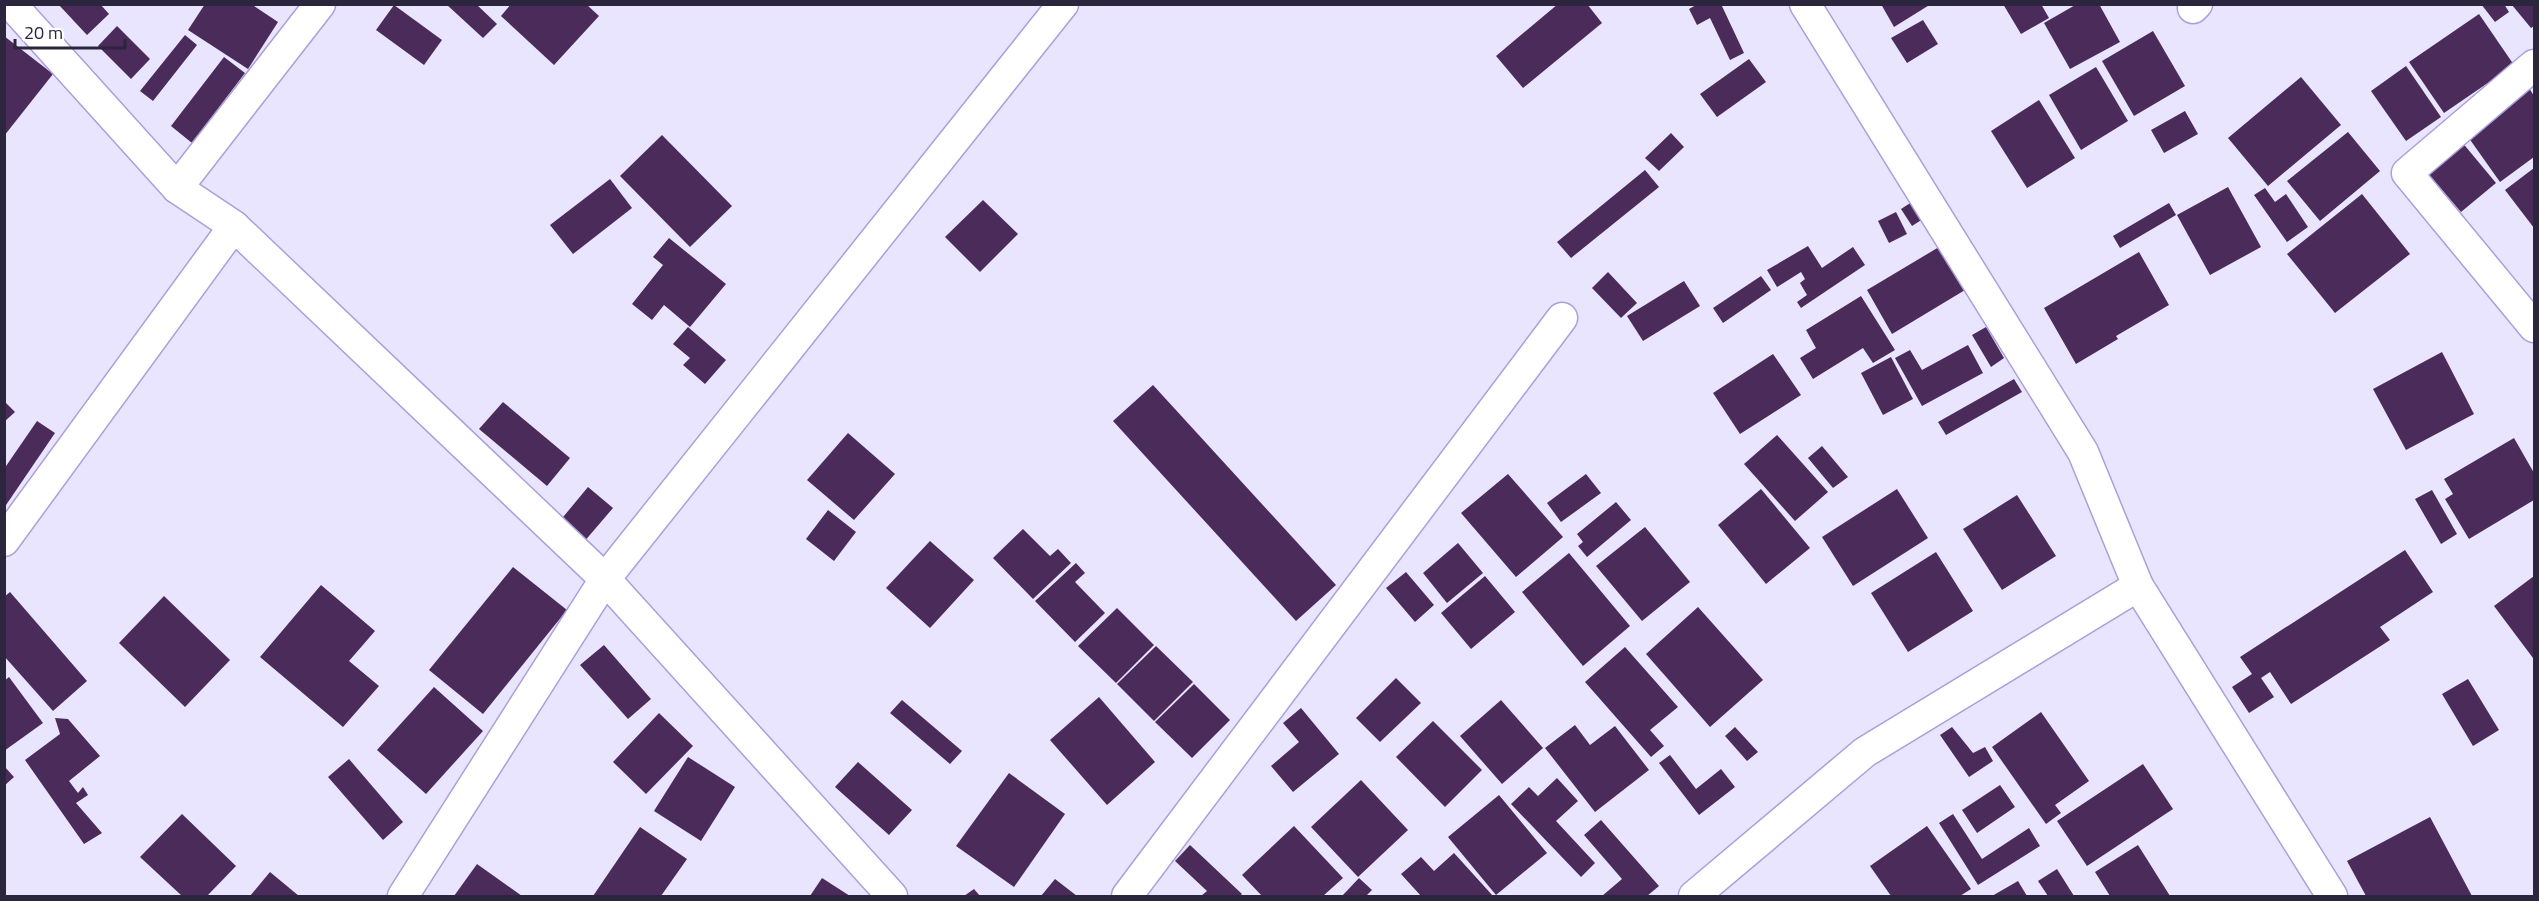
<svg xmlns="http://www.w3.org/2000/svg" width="2539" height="901" font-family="'Titillium Web',sans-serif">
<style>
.building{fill:#4a2b5a}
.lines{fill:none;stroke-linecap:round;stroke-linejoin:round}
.minor-casing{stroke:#ab9fdb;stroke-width:33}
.minor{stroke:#fff;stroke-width:30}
</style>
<rect width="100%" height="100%" fill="#eae5ff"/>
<g class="building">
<polygon points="58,4 100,4 109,14 87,35"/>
<polygon points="205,4 251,4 278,22 248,69 188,30"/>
<polygon points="446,4 476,4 497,24 483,38"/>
<polygon points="511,4 586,4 599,16 554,65 501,16"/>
<polygon points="1558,4 1587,4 1602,23 1523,88 1496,56"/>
<polygon points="1698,4 1721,4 1744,53 1730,60 1710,18 1697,25 1689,9"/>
<polygon points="1881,4 1931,4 1894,27"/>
<polygon points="2003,4 2041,4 2049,18 2021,34"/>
<polygon points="2077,4 2099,4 2120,42 2070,69 2044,23"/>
<polygon points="2481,4 2504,4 2509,12 2495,22"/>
<polygon points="394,5 442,40 424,65 376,30"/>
<polygon points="2512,5 2534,5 2534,26 2531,28"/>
<polygon points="2479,14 2514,65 2444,113 2409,62"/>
<polygon points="1923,20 1938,44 1907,63 1891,38"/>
<polygon points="117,26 150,59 131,79 98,46"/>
<polygon points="2153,31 2185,86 2134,116 2102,61"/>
<polygon points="185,35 197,45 153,101 140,91"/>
<polygon points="4,36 53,74 4,136"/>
<polygon points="224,57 245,73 192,143 171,126"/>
<polygon points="1749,59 1766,82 1717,117 1700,94"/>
<polygon points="2406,66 2441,117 2406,141 2371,91"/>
<polygon points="2096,67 2128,121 2081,150 2049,95"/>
<polygon points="2301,77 2341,125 2268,186 2228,138"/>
<polygon points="2529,88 2534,96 2534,157 2500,182 2466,134"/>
<polygon points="2039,100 2075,158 2027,188 1991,131"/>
<polygon points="2185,111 2198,134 2164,153 2151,130"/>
<polygon points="2348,132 2380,171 2320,221 2287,181"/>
<polygon points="1671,133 1684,147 1659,171 1645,158"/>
<polygon points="662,135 732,206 690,247 620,176"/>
<polygon points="2461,141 2496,183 2461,212 2425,170"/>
<polygon points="2534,168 2534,228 2505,190"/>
<polygon points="1645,170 1659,187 1571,258 1557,242"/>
<polygon points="610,179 632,208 573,254 550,225"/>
<polygon points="2228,187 2261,247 2210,275 2177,215"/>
<polygon points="2265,188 2275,202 2286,194 2308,227 2287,242 2254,195"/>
<polygon points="2362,194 2410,254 2335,313 2287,254"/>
<polygon points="1918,198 1929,215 1912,226 1901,209"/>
<polygon points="983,200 1018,234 980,272 945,237"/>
<polygon points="2169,203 2176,215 2120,248 2113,236"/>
<polygon points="1896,212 1907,234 1889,243 1878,221"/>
<polygon points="669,238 726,284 690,327 664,305 652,320 632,304 663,265 653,257"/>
<polygon points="1944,244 1970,287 1892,334 1867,290"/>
<polygon points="1808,246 1822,268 1853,247 1865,265 1801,308 1797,302 1807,295 1800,283 1805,279 1801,272 1777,287 1767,270"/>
<polygon points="2139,252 2169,305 2116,336 2118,339 2076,364 2044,308"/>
<polygon points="1608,272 1637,303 1621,318 1592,288"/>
<polygon points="1761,276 1771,290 1723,323 1713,308"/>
<polygon points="1684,281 1700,306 1643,341 1627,316"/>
<polygon points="1861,296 1895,350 1873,363 1863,348 1813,379 1800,358 1816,348 1806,330"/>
<polygon points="688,327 726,360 705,384 683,365 690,358 673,344"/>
<polygon points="1986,327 2004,358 1991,367 1972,335"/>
<polygon points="1968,345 1983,373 1922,406 1895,358 1910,350 1922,370"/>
<polygon points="2442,352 2474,414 2406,450 2373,389"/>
<polygon points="1773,354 1801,395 1740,434 1713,393"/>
<polygon points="1891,357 1913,399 1883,415 1861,373"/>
<polygon points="2014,379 2022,392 1946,435 1938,422"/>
<polygon points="1153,385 1336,585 1296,621 1113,421"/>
<polygon points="4,401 15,412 4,422"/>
<polygon points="503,402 570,458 547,486 479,429"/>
<polygon points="37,421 55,433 4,508 4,469"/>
<polygon points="848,433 895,474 854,520 807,480"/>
<polygon points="1777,435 1828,492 1795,521 1744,464"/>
<polygon points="2514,438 2534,473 2534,500 2469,539 2445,499 2453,494 2444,479"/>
<polygon points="1822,446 1848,477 1833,488 1808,458"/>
<polygon points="1508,474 1563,537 1516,577 1461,513"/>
<polygon points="1586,474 1601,493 1561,522 1547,503"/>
<polygon points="588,487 613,508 583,543 559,522"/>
<polygon points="1761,489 1810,548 1766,584 1718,525"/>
<polygon points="1897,489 1928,538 1853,586 1822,537"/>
<polygon points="2432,490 2457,534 2441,544 2415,499"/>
<polygon points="2017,495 2056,556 2002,590 1963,529"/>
<polygon points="1616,502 1631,520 1587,557 1578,546 1583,542 1577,534"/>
<polygon points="828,510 856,532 834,561 806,539"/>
<polygon points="1645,527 1690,582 1642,621 1596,566"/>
<polygon points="1023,529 1050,556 1058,549 1071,563 1033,599 993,558"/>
<polygon points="930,541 974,580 930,628 886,588"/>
<polygon points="1458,543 1483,573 1447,603 1423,573"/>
<polygon points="2405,550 2433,592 2380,627 2390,640 2291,704 2270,672 2261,678 2274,697 2249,713 2232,687 2252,674 2240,657"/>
<polygon points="1936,552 1973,611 1908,652 1871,593"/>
<polygon points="1569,553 1630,626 1583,666 1522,592"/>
<polygon points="1076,563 1085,573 1075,582 1105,613 1075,642 1035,601"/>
<polygon points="513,567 567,610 483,714 429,670"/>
<polygon points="1406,572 1434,605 1415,622 1386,588"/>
<polygon points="1485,576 1515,612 1471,649 1441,613"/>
<polygon points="2534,576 2534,657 2533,658 2494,606"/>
<polygon points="321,585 375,631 349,661 379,686 343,727 260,657"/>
<polygon points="10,592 87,681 53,711 4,656 4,597"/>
<polygon points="164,596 230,660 185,707 119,643"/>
<polygon points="1698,607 1763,680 1710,727 1646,654"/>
<polygon points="1117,608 1154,645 1116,683 1078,646"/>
<polygon points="604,645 651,699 628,719 580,665"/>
<polygon points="1156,646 1193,682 1154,721 1117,684"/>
<polygon points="1625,647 1678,707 1650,730 1664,746 1651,757 1585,682"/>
<polygon points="9,677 43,723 4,751 4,681"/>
<polygon points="1396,678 1421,703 1380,742 1356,718"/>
<polygon points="2468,679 2499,730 2473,746 2442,694"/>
<polygon points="1194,684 1230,720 1192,758 1155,722"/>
<polygon points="434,687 483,731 426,794 377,750"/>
<polygon points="1099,697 1155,762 1107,805 1050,740"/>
<polygon points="902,700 962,751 950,764 890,713"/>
<polygon points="1501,700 1543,748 1502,784 1460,736"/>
<polygon points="1301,708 1339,754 1293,792 1271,766 1299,742 1283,723"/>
<polygon points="2041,712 2089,781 2055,805 2061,813 2046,824 1992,747"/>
<polygon points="659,713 693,746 646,794 613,762"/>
<polygon points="55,718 68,719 100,756 69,781 78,793 83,787 88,795 76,803 102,833 84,844 25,760 60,734"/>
<polygon points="1433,721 1482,770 1445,807 1396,757"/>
<polygon points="1575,725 1590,745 1615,726 1649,770 1595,812 1545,748"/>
<polygon points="1735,727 1758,752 1747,761 1725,736"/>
<polygon points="1952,727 1973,753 1985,747 1993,761 1969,777 1940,735"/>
<polygon points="1670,755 1696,789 1721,769 1735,787 1699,815 1659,763"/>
<polygon points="688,757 735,787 701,841 654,811"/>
<polygon points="349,759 403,822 383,840 328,777"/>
<polygon points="858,762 912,810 889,835 835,787"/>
<polygon points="2143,764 2173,809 2087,866 2057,821"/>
<polygon points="4,766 14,777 4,786"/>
<polygon points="1009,773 1065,814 1014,887 956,846"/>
<polygon points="1557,778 1578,801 1556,821 1595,863 1581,877 1511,804 1529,787 1538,796"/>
<polygon points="1361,780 1408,830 1358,877 1311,827"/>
<polygon points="2000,785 2015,807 1977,833 1962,810"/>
<polygon points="1499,795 1547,853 1496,895 1448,837"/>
<polygon points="182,814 236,866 207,896 182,896 140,857"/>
<polygon points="1953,814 1982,859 2029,828 2040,846 1978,885 1939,823"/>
<polygon points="2430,817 2472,896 2366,896 2347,861"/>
<polygon points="1601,820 1659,886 1647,896 1602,896 1622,879 1584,835"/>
<polygon points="1294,826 1343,878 1323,896 1262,896 1242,875"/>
<polygon points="1927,826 1971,889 1960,896 1891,896 1870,866"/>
<polygon points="640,827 687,859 661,896 593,896"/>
<polygon points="1190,845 1242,894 1240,896 1201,896 1207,891 1175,861"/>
<polygon points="2138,845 2170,896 2110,896 2095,872"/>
<polygon points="1454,853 1493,896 1421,896 1401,874 1421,857 1434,871"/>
<polygon points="477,864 522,896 454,896"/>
<polygon points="2057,869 2074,896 2048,896 2038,881"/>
<polygon points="270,872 299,896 250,896"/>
<polygon points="822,878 850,896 810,896"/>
<polygon points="1359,878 1372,890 1366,896 1342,896"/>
<polygon points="1055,879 1077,896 1041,896"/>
<polygon points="2018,881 2027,896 1992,896"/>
<polygon points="974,889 980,896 964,896"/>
</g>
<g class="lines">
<g class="minor-casing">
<g id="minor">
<polyline points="11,4 177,188 234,226 605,579 892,896"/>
<polyline points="1805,4 2083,452 2138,586 2332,896"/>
<polyline points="2193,8 2197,4"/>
<polyline points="2534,65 2407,173 2534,327"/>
<polyline points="177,188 320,4"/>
<polyline points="4,541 234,226"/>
<polyline points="403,896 605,579 1063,4"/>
<polyline points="1127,896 1562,318"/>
<polyline points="1694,896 1865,752 2138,586"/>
</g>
</g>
<use href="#minor" class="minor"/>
</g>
<rect width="2539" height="901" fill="none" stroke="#2b253d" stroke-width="12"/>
<path d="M15 39v9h110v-9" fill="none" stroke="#2b253d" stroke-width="3"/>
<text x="24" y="39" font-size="18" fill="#2b253d" stroke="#ffffff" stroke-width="4.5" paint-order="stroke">20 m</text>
</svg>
